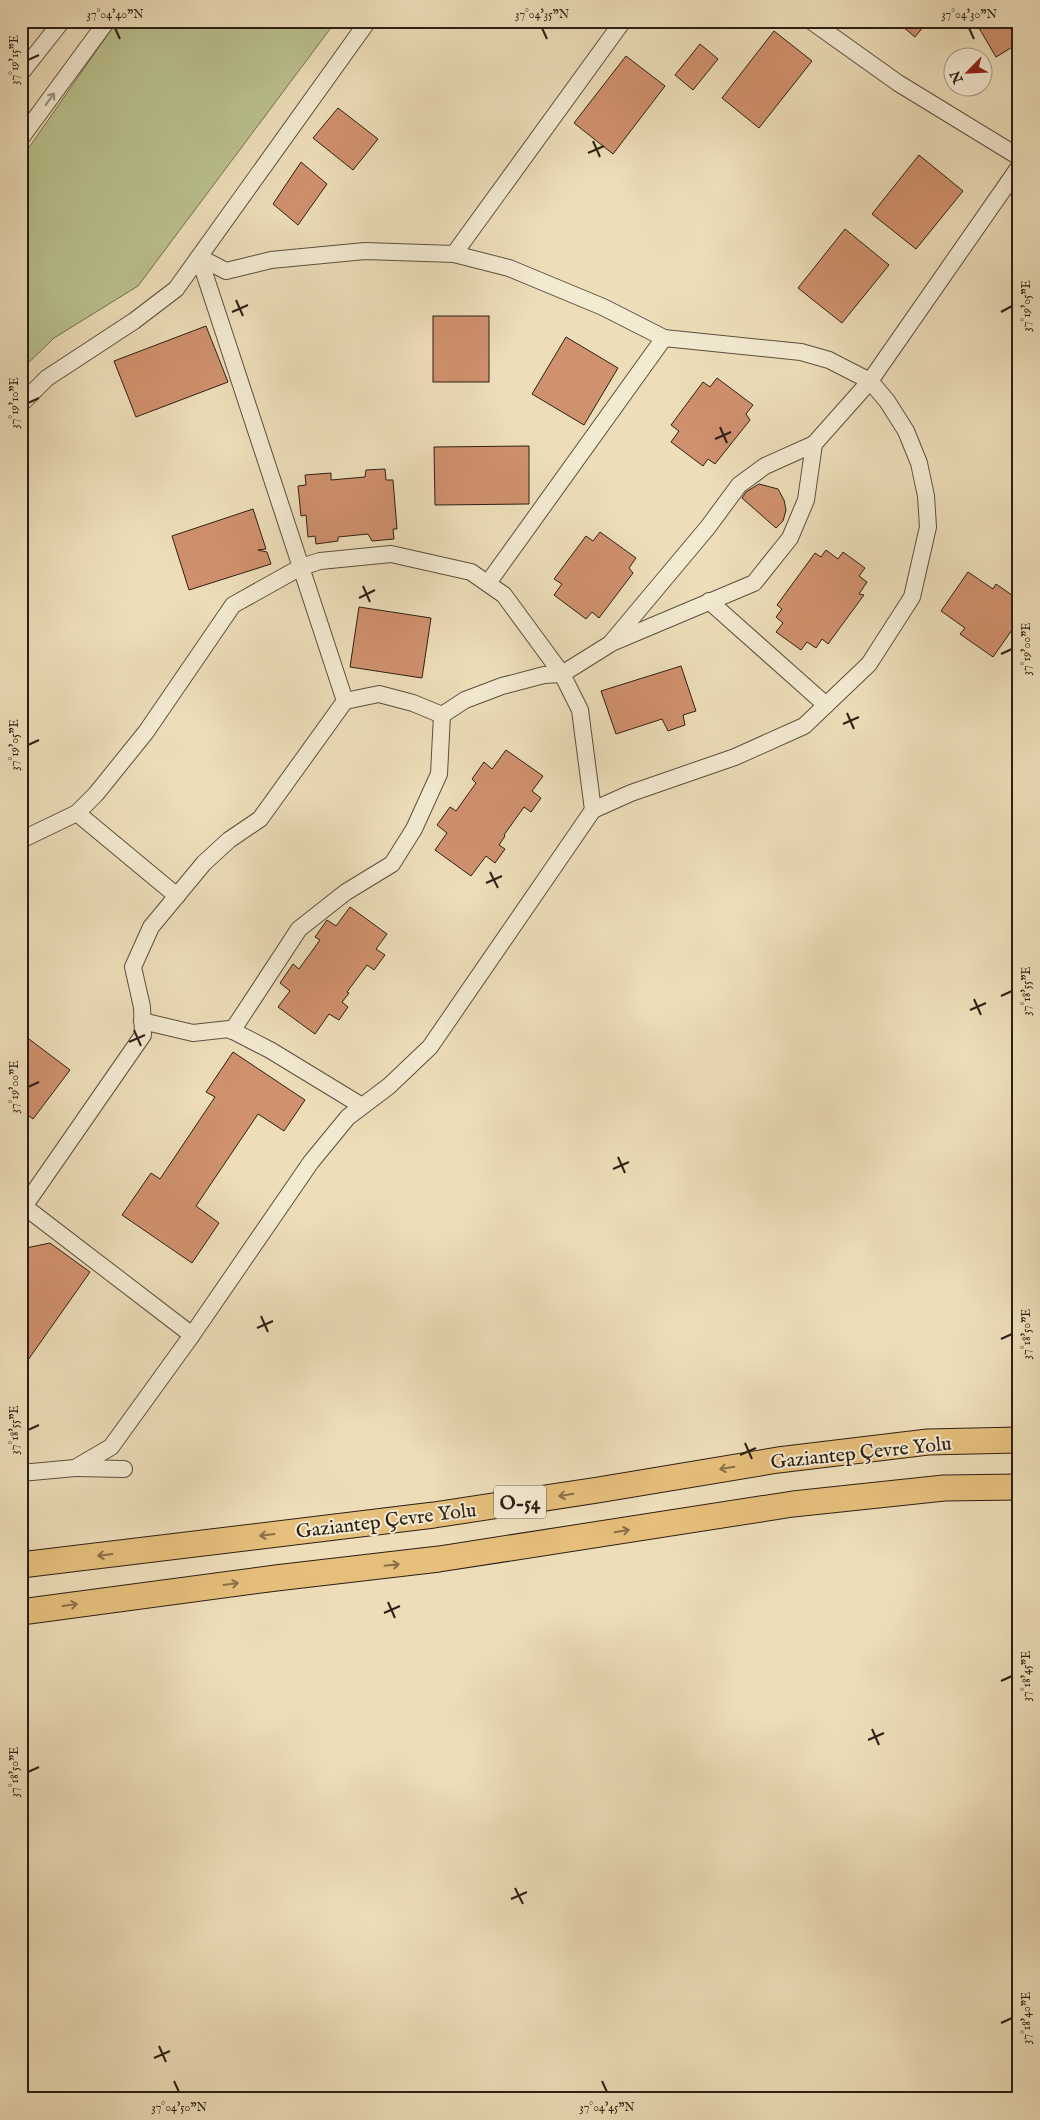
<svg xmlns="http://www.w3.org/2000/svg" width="1040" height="2120" font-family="'IM FELL English',serif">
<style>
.green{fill:#bac18e;stroke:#747051}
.building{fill:#d0916e;stroke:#2d1f14}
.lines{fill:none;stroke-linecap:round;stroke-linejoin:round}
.minor-casing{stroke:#5d4f3d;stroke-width:18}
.highway-casing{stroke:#2d1f14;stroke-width:27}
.minor{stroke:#f3ead2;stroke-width:16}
.highway{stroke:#e6bf7c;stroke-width:25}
.oneway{stroke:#9a8f7c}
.oneway2{stroke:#8a6f48}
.ticks{fill:none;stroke:#2d1f14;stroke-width:2}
.labels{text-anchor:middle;stroke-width:4;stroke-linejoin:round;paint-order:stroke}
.shield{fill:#f3ead2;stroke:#685c4d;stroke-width:1}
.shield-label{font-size:19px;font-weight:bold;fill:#2d1f14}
.street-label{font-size:20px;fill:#2d1f14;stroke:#f3ead2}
.neatline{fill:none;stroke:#2d1f14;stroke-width:2}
.ticks-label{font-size:12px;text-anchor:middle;fill:#2d1f14}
</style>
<rect width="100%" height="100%" fill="#eddeb9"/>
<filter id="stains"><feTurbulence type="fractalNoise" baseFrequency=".004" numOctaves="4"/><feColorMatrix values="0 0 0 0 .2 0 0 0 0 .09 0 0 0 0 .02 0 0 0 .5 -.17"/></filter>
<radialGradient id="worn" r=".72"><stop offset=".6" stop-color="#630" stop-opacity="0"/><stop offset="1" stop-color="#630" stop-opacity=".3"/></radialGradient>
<polygon class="green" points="117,21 336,21 138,286 54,338 21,370 21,159"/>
<g class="building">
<polygon points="896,21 928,21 915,37"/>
<polygon points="975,21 1019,21 1019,43 996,57"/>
<polygon points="774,31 812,61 759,128 722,98"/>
<polygon points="700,44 718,59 693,90 675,75"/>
<polygon points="626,56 665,86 613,154 574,123"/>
<polygon points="338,108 378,139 353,170 313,138"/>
<polygon points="919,155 963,191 916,249 872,214"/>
<polygon points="301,162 327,184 298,225 273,204"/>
<polygon points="845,229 889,265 842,323 798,288"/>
<rect x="433" y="316" width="56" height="66"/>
<polygon points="206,326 228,382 136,417 114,361"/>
<polygon points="566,337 618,368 584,425 532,394"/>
<polygon points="717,378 753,405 746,414 750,420 715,464 708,459 703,466 671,442 679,431 671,425 703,382 710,387"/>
<polygon points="529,446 529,504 435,505 434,447"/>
<polygon points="385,469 386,480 393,480 397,529 393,529 394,539 372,541 368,534 338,537 338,541 316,544 315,536 308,537 306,515 301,516 298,486 306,485 305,475 331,473 331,480 365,477 366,470"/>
<polygon points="759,484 778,489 784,500 786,510 783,521 776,528 742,498 746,492"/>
<polygon points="253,509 266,549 258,550 267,552 271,564 189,590 172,536"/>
<polygon points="600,532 636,558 629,568 633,573 599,618 592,612 586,619 554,595 562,584 554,579 586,536 593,541"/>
<polygon points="826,550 838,559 843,552 865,568 859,576 867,582 859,594 864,595 828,644 822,639 816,648 807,642 801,650 776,632 783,623 776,617 782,609 777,605 815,553 821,557"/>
<polygon points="968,572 993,589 996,584 1019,600 1019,620 993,657 960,634 965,628 941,611"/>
<polygon points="359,607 431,618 422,678 350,667"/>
<polygon points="681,666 696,711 683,715 685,725 668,731 662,719 616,734 601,691"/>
<polygon points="506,750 543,776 532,791 541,798 531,812 524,807 504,835 505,836 499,845 505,849 495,863 486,856 471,876 435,850 447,833 437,825 450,807 456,811 476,783 472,779 484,762 492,769"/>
<polygon points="350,907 387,934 376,949 385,955 374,970 367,965 347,992 349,993 342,1002 348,1007 339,1020 329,1014 315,1034 278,1007 290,991 280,983 293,964 299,969 320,940 315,937 327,920 336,926"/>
<polygon points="21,1033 70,1070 33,1119 21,1110"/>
<polygon points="233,1052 305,1100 284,1131 258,1114 196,1206 219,1223 192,1263 122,1215 151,1173 160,1179 215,1097 206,1092"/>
<polygon points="50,1243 90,1272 21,1370 21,1249"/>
</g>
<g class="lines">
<g class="minor-casing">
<g id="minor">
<polyline points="811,21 898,83 1019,157"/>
<polyline points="21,73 62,21"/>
<polyline points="21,138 107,21"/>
<polyline points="454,254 623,21"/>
<polyline points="199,257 226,271 271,260 365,251 454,254 509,268 603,307 664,338 801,352 829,360 870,381 814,444 765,466 739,485 708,527 610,644 562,674 544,675 502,686 465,700 442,715 439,774 414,829 392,864 346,892 299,929 232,1031"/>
<polyline points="21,404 47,378 134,321 176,289 368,21"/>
<polyline points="488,583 664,338"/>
<polyline points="709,601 826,705"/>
<polyline points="614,642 754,583 790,538 806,500 814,444"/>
<polyline points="345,701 379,694 413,703 442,715"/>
<polyline points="77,813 177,896"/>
<polyline points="21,840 77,813 96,794 146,732 233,605 301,567 320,561 391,554 471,572 504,595 562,674 580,710 593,810"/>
<polyline points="142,1021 193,1033 229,1029 270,1050 362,1106"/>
<polyline points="21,1204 192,1335"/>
<polyline points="21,1211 143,1035 142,1007 133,967 151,927 204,863 229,840 260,819 345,701 199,257"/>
<polyline points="76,1468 124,1469"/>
<polyline points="21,1473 75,1468 111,1447 192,1335 311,1162 348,1117 389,1086 430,1047 593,810 631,793 735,757 804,726 869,664 912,597 928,527 926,496 919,463 906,431 887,401 870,381 1019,167"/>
</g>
</g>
<g class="highway-casing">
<g id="highway">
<polyline points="21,1565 434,1515 598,1490 778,1460 928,1442 1019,1440"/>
<polyline points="21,1612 276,1578 439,1559 793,1504 944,1488 1019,1487"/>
</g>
</g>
<use href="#minor" class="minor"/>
<use href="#highway" class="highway"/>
</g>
<defs><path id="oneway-shaft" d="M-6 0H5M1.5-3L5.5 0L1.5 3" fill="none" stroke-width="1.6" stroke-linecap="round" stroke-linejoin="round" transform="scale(1.25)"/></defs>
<use class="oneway" href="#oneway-shaft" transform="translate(50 99) rotate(-54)"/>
<g class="oneway2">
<use href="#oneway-shaft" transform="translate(727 1468) rotate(170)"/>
<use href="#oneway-shaft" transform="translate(566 1495) rotate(171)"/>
<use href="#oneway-shaft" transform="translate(622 1531) rotate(-9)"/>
<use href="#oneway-shaft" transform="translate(267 1535) rotate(173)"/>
<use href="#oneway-shaft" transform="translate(105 1555) rotate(173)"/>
<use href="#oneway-shaft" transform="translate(392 1565) rotate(-6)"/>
<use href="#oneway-shaft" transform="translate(231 1584) rotate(-8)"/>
<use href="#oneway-shaft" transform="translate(70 1605) rotate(-8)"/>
</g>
<path class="ticks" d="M115,28L120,39M542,28L547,39M969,28L974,39M28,60L39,55M593,141L600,157M588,153L604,146M236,300L243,316M232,312L248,305M1001,312L1012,306M28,403L39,398M720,427L727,443M715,439L731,432M363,586L370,602M359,598L375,590M1001,654L1012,649M847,713L854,729M843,724L859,717M28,745L39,740M490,872L498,888M486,883L502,876M1001,996L1012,991M974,999L981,1015M970,1010L986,1003M134,1030L141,1046M129,1042L145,1035M28,1087L39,1082M618,1157L625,1173M613,1169L629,1162M261,1316L268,1332M257,1328L273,1321M1001,1339L1012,1334M28,1430L39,1425M745,1443L752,1459M740,1455L756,1448M388,1602L395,1618M384,1613L400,1606M1001,1681L1012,1676M872,1729L879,1745M868,1740L884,1733M28,1772L39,1767M515,1888L523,1904M511,1899L527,1892M1001,2023L1012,2018M159,2046L166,2062M154,2058L170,2051M174,2081L179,2092M602,2081L607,2092"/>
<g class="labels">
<rect class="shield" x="494" y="1485.5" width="52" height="33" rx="4"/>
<g class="shield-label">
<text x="520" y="1509">O-54</text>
</g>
<g class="street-label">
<text transform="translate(861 1452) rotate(-6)" y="7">Gaziantep Çevre Yolu</text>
<text transform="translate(386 1520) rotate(-7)" y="7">Gaziantep Çevre Yolu</text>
</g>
</g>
<rect width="1040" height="2120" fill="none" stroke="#eddeb9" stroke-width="55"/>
<g transform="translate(968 72) rotate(246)"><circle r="24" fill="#f3ead2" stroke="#a49986"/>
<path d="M0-4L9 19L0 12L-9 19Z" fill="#8f2418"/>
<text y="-8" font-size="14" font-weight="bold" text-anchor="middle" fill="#2d1f14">N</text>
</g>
<rect x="28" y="28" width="984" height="2064" class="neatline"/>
<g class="ticks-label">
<text x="115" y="18">37°04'40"N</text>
<text x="542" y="18">37°04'35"N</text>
<text x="969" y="18">37°04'30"N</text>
<text transform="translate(14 60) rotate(-90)" y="4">37°19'15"E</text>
<text transform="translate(1026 306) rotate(-90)" y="4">37°19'05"E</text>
<text transform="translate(14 403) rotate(-90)" y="4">37°19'10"E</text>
<text transform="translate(1026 649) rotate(-90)" y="4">37°19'00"E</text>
<text transform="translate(14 745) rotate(-90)" y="4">37°19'05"E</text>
<text transform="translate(1026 991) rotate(-90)" y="4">37°18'55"E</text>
<text transform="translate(14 1087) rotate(-90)" y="4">37°19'00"E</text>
<text transform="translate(1026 1334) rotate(-90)" y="4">37°18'50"E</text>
<text transform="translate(14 1430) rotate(-90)" y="4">37°18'55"E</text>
<text transform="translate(1026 1676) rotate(-90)" y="4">37°18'45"E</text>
<text transform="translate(14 1772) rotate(-90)" y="4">37°18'50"E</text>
<text transform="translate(1026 2018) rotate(-90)" y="4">37°18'40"E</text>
<text x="179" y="2111">37°04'50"N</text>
<text x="607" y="2111">37°04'45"N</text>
</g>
<rect width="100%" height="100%" filter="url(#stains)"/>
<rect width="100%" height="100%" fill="url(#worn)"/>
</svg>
